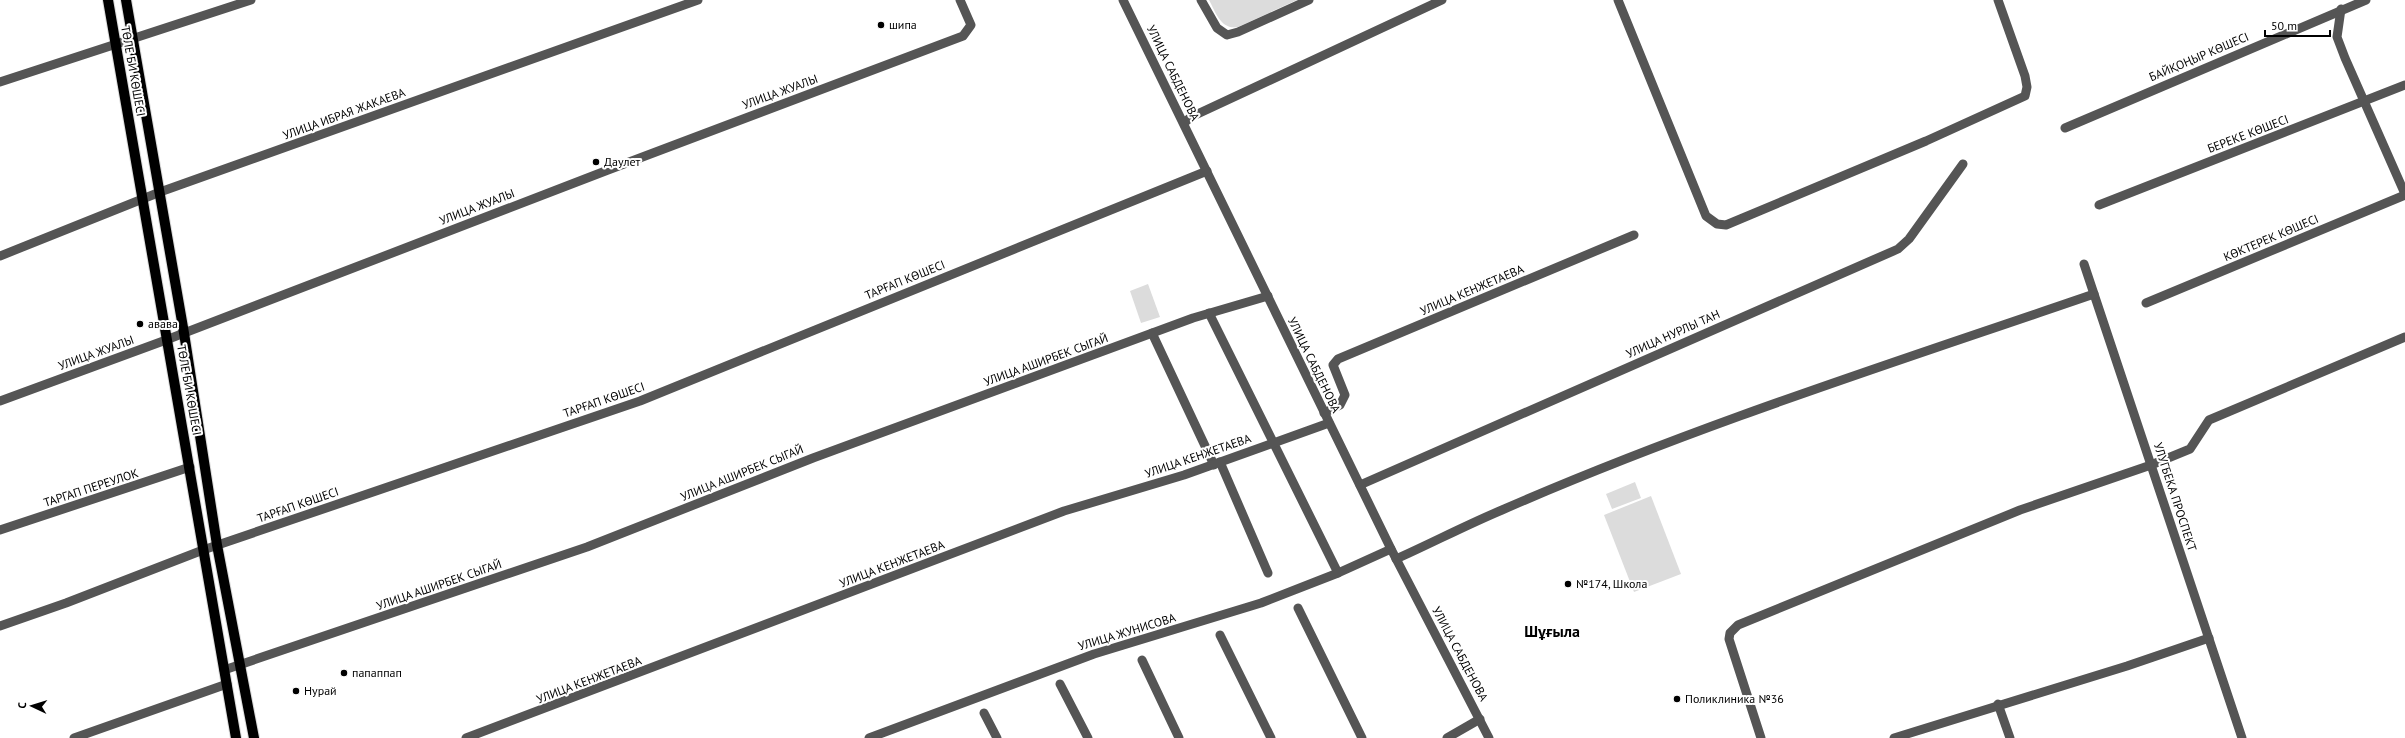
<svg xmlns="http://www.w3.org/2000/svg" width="2405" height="738" font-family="'PT Sans',sans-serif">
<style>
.green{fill:#dcdcdc}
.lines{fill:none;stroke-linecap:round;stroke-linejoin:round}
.major-casing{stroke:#dbdbdb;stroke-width:12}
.minor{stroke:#555;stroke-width:9}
.major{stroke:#000;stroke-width:10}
.poi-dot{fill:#000;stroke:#fff;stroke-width:1.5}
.labels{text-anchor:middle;stroke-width:4;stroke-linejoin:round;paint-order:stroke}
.poi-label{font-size:12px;fill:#000;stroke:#fff;text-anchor:start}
.street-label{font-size:12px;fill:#000;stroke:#fff}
.district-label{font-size:16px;font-weight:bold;fill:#000;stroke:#fff}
</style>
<rect width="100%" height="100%" fill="#fff"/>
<g class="green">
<path d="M1209,0H1297L1238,27C1221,30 1216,13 1209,0Z"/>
<polygon points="1148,284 1160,317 1141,323 1130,291"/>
<polygon points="1635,482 1641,498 1612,509 1606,494"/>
<polygon points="1651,496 1681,574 1634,592 1604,515"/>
</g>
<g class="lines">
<g class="major-casing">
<g id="major">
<polyline points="108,0 236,738"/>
<polyline points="126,0 184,333 217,545 254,738"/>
</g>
</g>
<g class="minor">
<polyline points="1123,0 1391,549 1489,738"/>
<polyline points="1201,0 1217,28 1227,35 1238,32 1309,0"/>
<polyline points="1618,0 1706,216 1717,224 1726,225 1926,141 2025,96 2027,87 2025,76 1998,0"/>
<polyline points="2341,9 2337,37 2345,58 2405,194"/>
<polyline points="0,82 251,0"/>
<polyline points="1184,123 1191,117 1442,0"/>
<polyline points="2065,128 2366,0"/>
<polyline points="2099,205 2405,85"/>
<polyline points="0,256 160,192 698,0"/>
<polyline points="2084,264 2242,738"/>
<polyline points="2146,303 2405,195"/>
<polyline points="1209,313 1338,573"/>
<polyline points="1152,333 1214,465"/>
<polyline points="0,401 166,340 608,170 963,36 971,25 960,0"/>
<polyline points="1324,413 1340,405 1345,395 1333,365 1338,359 1634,235"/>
<polyline points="1220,462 1268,573"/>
<polyline points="1360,485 1898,249 1909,239 1963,164"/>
<polyline points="0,530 190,467"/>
<path d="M1396,559C1432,543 1466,525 1502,510C1694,426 1896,362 2094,294"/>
<polyline points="1298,608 1362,738"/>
<polyline points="0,626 66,603 203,550 640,401 1207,171"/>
<polyline points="1220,635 1271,738"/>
<polyline points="1142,660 1179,738"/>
<polyline points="224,670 587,547 813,458 1193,318 1268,296"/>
<polyline points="1060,684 1088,738"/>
<polyline points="1998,704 2010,738"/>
<polyline points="984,713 997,738"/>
<polyline points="74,738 227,684"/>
<polyline points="466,738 1064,511 1184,475 1329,423"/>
<polyline points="869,738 1094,654 1261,603 1338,573 1391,549"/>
<polyline points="1447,738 1480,719"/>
<polyline points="1761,738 1729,639 1730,633 1738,625 2020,510 2151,465 2190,449 2209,420 2405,337"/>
<polyline points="1894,738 2127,666 2209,638"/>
</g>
<use href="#major" class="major"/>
</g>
<g class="poi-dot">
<circle cx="881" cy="25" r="4"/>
<circle cx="596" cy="162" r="4"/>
<circle cx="140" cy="324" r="4"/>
<circle cx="1568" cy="584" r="4"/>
<circle cx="344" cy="673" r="4"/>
<circle cx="296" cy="691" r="4"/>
<circle cx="1677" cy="699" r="4"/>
</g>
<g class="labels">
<g class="poi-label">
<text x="889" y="29">шипа</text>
<text x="604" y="166">Даулет</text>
<text x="148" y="328">авава</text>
<text x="1576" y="588">№174, Школа</text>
<text x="352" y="677">папаппап</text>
<text x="304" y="695">Нурай</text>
<text x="1685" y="703">Поликлиника №36</text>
</g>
<g class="street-label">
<text transform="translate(2199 57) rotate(-23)" y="4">БАЙҚОҢЫР КӨШЕСІ</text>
<text transform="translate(133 71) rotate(80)" y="4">ТӨЛЕ БИ КӨШЕСІ</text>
<text transform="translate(1173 73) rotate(64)" y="4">УЛИЦА САБДЕНОВА</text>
<text transform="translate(780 92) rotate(-20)" y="4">УЛИЦА ЖУАЛЫ</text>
<text transform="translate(344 114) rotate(-20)" y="4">УЛИЦА ИБРАЯ ЖАКАЕВА</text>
<text transform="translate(2248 134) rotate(-21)" y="4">БЕРЕКЕ КӨШЕСІ</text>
<text transform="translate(477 207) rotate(-21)" y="4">УЛИЦА ЖУАЛЫ</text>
<text transform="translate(2271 238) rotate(-23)" y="4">КӨКТЕРЕК КӨШЕСІ</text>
<text transform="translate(905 280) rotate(-22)" y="4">ТАРҒАП КӨШЕСІ</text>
<text transform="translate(1472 290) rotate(-23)" y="4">УЛИЦА КЕНЖЕТАЕВА</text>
<text transform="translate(1673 334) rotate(-24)" y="4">УЛИЦА НУРЛЫ ТАН</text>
<text transform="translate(96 353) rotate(-20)" y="4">УЛИЦА ЖУАЛЫ</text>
<text transform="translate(1046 360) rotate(-20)" y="4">УЛИЦА АШИРБЕК СЫГАЙ</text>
<text transform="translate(1314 365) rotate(64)" y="4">УЛИЦА САБДЕНОВА</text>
<text transform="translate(189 390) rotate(80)" y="4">ТӨЛЕ БИ КӨШЕСІ</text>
<text transform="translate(604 400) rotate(-19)" y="4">ТАРҒАП КӨШЕСІ</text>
<text transform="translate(1198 456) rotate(-19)" y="4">УЛИЦА КЕНЖЕТАЕВА</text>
<text transform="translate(742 473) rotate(-22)" y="4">УЛИЦА АШИРБЕК СЫГАЙ</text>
<text transform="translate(91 488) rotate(-18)" y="4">ТАРГАП ПЕРЕУЛОК</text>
<text transform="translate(2175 497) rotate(72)" y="4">УЛУГБЕКА ПРОСПЕКТ</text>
<text transform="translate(298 505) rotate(-19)" y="4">ТАРҒАП КӨШЕСІ</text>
<text transform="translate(892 564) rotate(-21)" y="4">УЛИЦА КЕНЖЕТАЕВА</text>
<text transform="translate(439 585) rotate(-19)" y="4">УЛИЦА АШИРБЕК СЫГАЙ</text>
<text transform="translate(1127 632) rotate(-17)" y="4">УЛИЦА ЖУНИСОВА</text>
<text transform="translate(1460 654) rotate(62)" y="4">УЛИЦА САБДЕНОВА</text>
<text transform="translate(589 680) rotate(-21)" y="4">УЛИЦА КЕНЖЕТАЕВА</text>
</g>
<g class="district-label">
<text x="1552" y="637">Шұғыла</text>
</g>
</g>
<g transform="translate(32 706) rotate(274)" stroke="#ffffff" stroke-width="3" paint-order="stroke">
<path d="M0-3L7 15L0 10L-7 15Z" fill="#000000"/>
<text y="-6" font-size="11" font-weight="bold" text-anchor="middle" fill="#000000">С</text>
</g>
<path d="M2265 30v6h65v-6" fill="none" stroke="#000000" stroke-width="2"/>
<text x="2271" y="30" font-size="12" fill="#000000" stroke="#ffffff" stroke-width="3" paint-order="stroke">50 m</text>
</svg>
